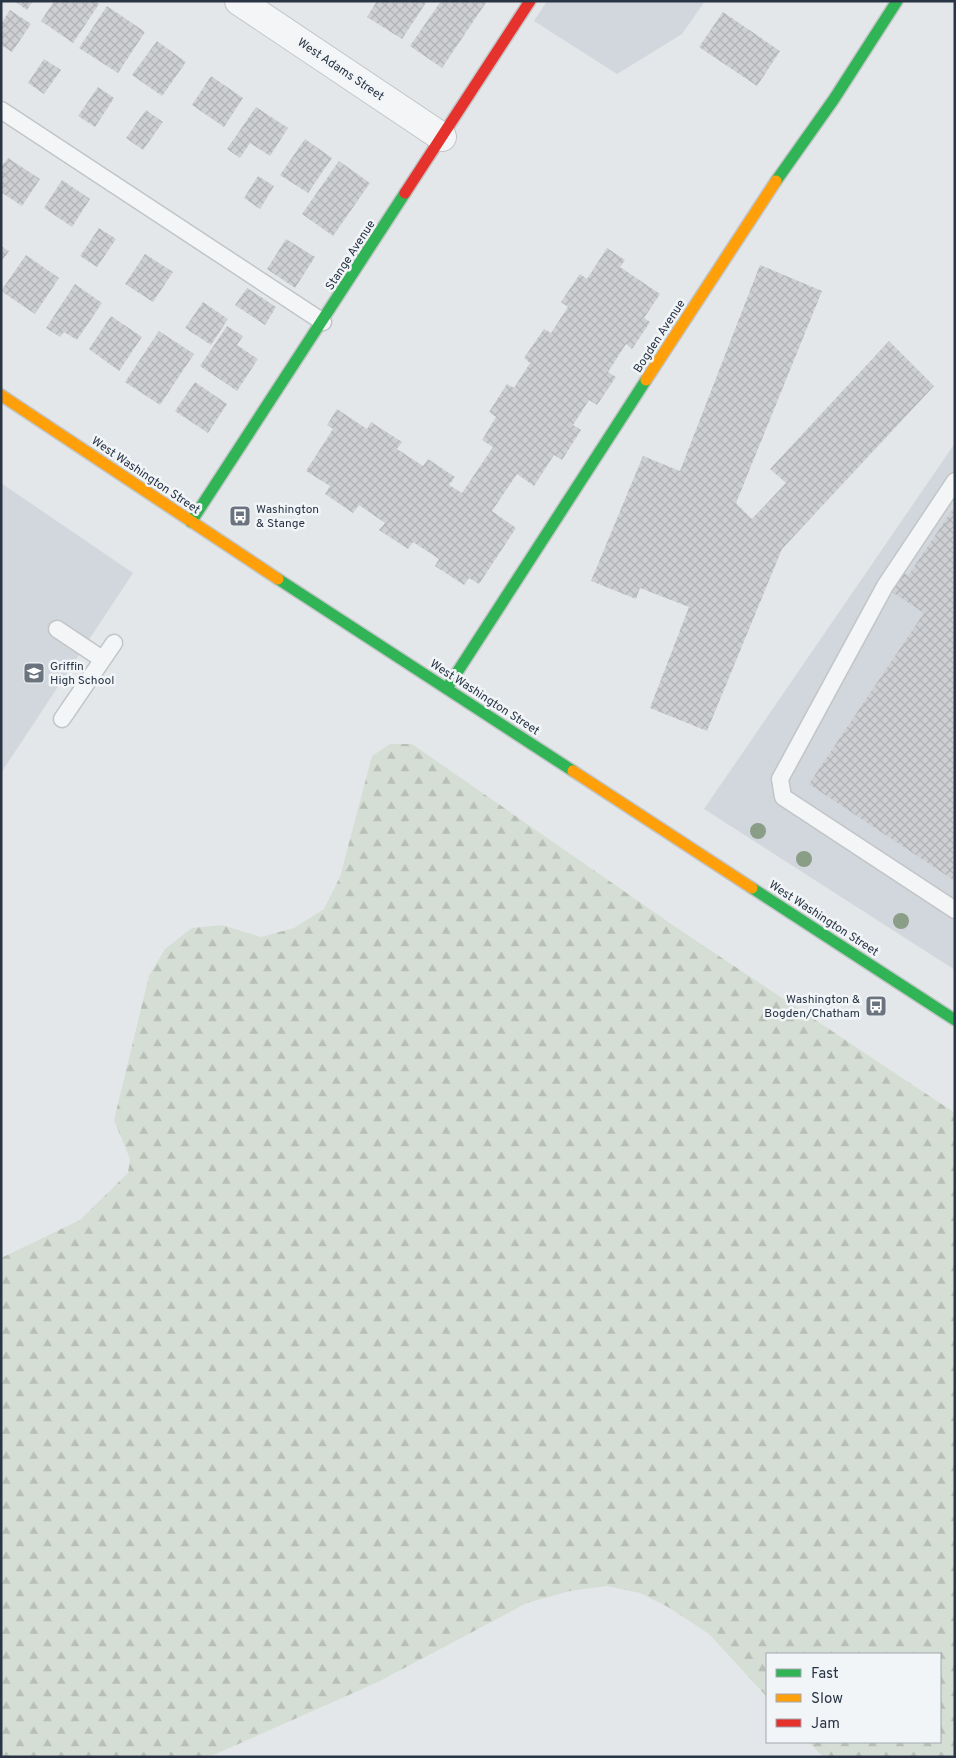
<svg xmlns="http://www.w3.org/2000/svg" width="956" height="1758" font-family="Overpass,sans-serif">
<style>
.built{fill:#d2d7dd}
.forest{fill:url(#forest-firs)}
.building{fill:url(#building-cross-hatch)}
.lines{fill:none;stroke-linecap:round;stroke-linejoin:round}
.lane-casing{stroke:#c2c5c7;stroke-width:19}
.street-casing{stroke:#c2c5c7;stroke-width:30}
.fast-casing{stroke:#c2c5c7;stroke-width:14}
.slow-casing{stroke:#c2c5c7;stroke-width:14}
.jam-casing{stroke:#c2c5c7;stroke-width:14}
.lane{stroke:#f3f5f6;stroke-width:16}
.street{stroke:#f3f5f6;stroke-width:28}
.fast{stroke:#30b455;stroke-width:11}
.slow{stroke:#ff9f0a;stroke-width:11}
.jam{stroke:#e5322d;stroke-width:11}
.tree{fill:#8a9d86}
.labels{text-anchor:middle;stroke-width:5;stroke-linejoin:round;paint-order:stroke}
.street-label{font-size:12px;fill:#293545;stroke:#f2f5f8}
.poi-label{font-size:12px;fill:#293545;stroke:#f2f5f8;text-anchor:start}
</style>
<defs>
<pattern id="forest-firs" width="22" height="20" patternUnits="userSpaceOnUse" patternTransform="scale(1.25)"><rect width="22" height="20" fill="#d5ded4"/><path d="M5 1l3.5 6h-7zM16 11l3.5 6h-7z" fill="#b7bfb7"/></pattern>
<pattern id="building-cross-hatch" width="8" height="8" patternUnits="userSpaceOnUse" patternTransform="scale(1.25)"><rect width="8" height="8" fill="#cdcfd2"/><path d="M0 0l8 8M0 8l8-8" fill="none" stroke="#b0b2b6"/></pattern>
</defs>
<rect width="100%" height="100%" fill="#e4e7e9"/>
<g class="built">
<polygon points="547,1 705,1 682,34 617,74 534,21"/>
<polygon points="955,443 955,970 704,809"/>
<polygon points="1,483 133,573 1,773"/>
</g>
<polygon class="forest" points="390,744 412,744 680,930 955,1113 955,1757 823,1757 809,1742 940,1742 940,1654 767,1654 767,1697 709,1634 668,1607 640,1593 607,1586 570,1591 527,1603 378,1682 209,1757 1,1757 1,1258 80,1220 128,1173 130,1159 114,1120 149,976 165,949 192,928 222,925 261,937 294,928 324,909 340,877 372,756"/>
<g class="building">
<polygon points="14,1 33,1 27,10"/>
<polygon points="54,1 95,1 99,4 73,43 41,21"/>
<polygon points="377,1 427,1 402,39 367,17"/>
<polygon points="441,1 487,1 442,68 410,46"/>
<polygon points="107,6 145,32 118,73 79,48"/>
<polygon points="10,10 31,24 12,52 1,45 1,24"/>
<polygon points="723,12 780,51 757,86 699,47"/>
<polygon points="157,41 186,62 162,96 132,75"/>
<polygon points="44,59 61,70 44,94 28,83"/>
<polygon points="211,76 243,98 224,127 192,105"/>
<polygon points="98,87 114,98 95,127 78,116"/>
<polygon points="256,107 288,128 270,156 250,143 240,158 227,149"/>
<polygon points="146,110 163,122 143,150 126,138"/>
<polygon points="305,139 332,158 308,193 280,175"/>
<polygon points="8,158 40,179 22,206 1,192 1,167"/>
<polygon points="339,161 370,183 333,236 302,214"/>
<polygon points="258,176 274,186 260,209 244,198"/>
<polygon points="62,180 90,199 72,227 44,208"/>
<polygon points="99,228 116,239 97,267 80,256"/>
<polygon points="286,239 315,257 295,288 267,269"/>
<polygon points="1,246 9,251 1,262"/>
<polygon points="607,248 625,260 620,267 660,294 644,318 650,322 632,349 626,344 608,372 616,377 597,405 589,400 573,425 581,430 562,460 554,455 534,486 517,474 492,511 516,528 479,584 469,578 464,585 435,566 439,559 413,542 408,549 379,530 385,523 359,505 353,513 325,494 330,486 306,471 333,429 327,425 337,409 367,429 371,422 402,442 397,449 423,466 428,459 455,477 449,485 462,493 493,447 482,440 496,417 489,412 507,384 514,388 530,363 524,358 544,329 551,333 568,307 561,302 580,274 587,279"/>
<polygon points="145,254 173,272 153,302 125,284"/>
<polygon points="26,255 59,278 35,314 1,291"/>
<polygon points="760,265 822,291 736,503 752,519 786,483 770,469 889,341 934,386 782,549 707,731 650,708 689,607 640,588 636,599 591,581 643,456 680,471"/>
<polygon points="75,284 102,303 77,340 64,332 60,337 46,328"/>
<polygon points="247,288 276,307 265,325 235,305"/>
<polygon points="203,302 228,319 211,345 185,328"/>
<polygon points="111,316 142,337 119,371 89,349"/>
<polygon points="227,326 243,336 237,345 258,359 237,391 200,366"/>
<polygon points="159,331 194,354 160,405 125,382"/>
<polygon points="195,382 227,404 208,433 175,411"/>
<polygon points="955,506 955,881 809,784 924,613 892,592 904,573 908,576"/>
</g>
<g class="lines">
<g class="lane-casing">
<g id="lane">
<polyline points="1,110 323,322"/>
<polyline points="955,481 885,586 780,779 783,797 955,910"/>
<polyline points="57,629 102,659"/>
<polyline points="62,719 114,643"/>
</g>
</g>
<g class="street-casing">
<polyline id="street" points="239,1 442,137"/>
</g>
<g class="fast-casing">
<g id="fast">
<polyline points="776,181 834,99 897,1"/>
<polyline points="191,522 405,193"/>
<polyline points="278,579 573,771"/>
<polyline points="447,688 646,380"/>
<polyline points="752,888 955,1020"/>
</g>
</g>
<g class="slow-casing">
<g id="slow">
<polyline points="646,380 776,181"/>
<polyline points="1,395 278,579"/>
<polyline points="573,771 752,888"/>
</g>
</g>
<g class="jam-casing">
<polyline id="jam" points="405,193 530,1"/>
</g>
<use href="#lane" class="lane"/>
<use href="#street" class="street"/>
<use href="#fast" class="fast"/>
<use href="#slow" class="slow"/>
<use href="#jam" class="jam"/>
</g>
<g class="tree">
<circle cx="758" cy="831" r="8"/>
<circle cx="804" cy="859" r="8"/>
<circle cx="901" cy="921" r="8"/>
</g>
<defs>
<g id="bus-square" transform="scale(1.125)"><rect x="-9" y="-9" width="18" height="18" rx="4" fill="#6a737e" stroke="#f2f5f8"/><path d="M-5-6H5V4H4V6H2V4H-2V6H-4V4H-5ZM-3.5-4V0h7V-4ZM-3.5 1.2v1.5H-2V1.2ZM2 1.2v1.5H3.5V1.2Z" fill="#fff"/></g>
<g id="school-square" transform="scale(1.125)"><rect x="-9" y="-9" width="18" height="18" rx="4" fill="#6a737e" stroke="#f2f5f8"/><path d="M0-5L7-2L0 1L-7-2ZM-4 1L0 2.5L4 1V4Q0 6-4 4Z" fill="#fff"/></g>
</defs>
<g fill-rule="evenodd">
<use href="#bus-square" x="240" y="516"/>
<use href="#school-square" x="34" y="673"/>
<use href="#bus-square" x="876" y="1006"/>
</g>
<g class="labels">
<g class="street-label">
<text transform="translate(341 69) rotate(34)" y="4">West Adams Street</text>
<text transform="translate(350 255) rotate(-57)" y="4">Stange Avenue</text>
<text transform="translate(659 336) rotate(-57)" y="4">Bogden Avenue</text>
<text transform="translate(146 475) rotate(34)" y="4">West Washington Street</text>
<text transform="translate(485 697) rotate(33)" y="4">West Washington Street</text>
<text transform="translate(824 918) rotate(33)" y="4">West Washington Street</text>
</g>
<g class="poi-label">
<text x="256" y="513">Washington<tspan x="256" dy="14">&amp; Stange</tspan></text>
<text x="50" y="670">Griffin<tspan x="50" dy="14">High School</tspan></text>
<text x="860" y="1003" text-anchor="end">Washington &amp;<tspan x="860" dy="14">Bogden/Chatham</tspan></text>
</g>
</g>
<rect width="956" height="1758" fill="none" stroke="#293545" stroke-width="5"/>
<rect x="766" y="1653" width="175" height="90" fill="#f2f5f8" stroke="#a2a8b0"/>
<rect x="776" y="1669" width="25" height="8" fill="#30b455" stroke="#a2a8b0"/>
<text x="811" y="1678" font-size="15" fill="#293545">Fast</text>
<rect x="776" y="1694" width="25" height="8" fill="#ff9f0a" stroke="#a2a8b0"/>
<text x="811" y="1703" font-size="15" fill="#293545">Slow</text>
<rect x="776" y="1719" width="25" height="8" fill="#e5322d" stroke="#a2a8b0"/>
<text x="811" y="1728" font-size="15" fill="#293545">Jam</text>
</svg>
